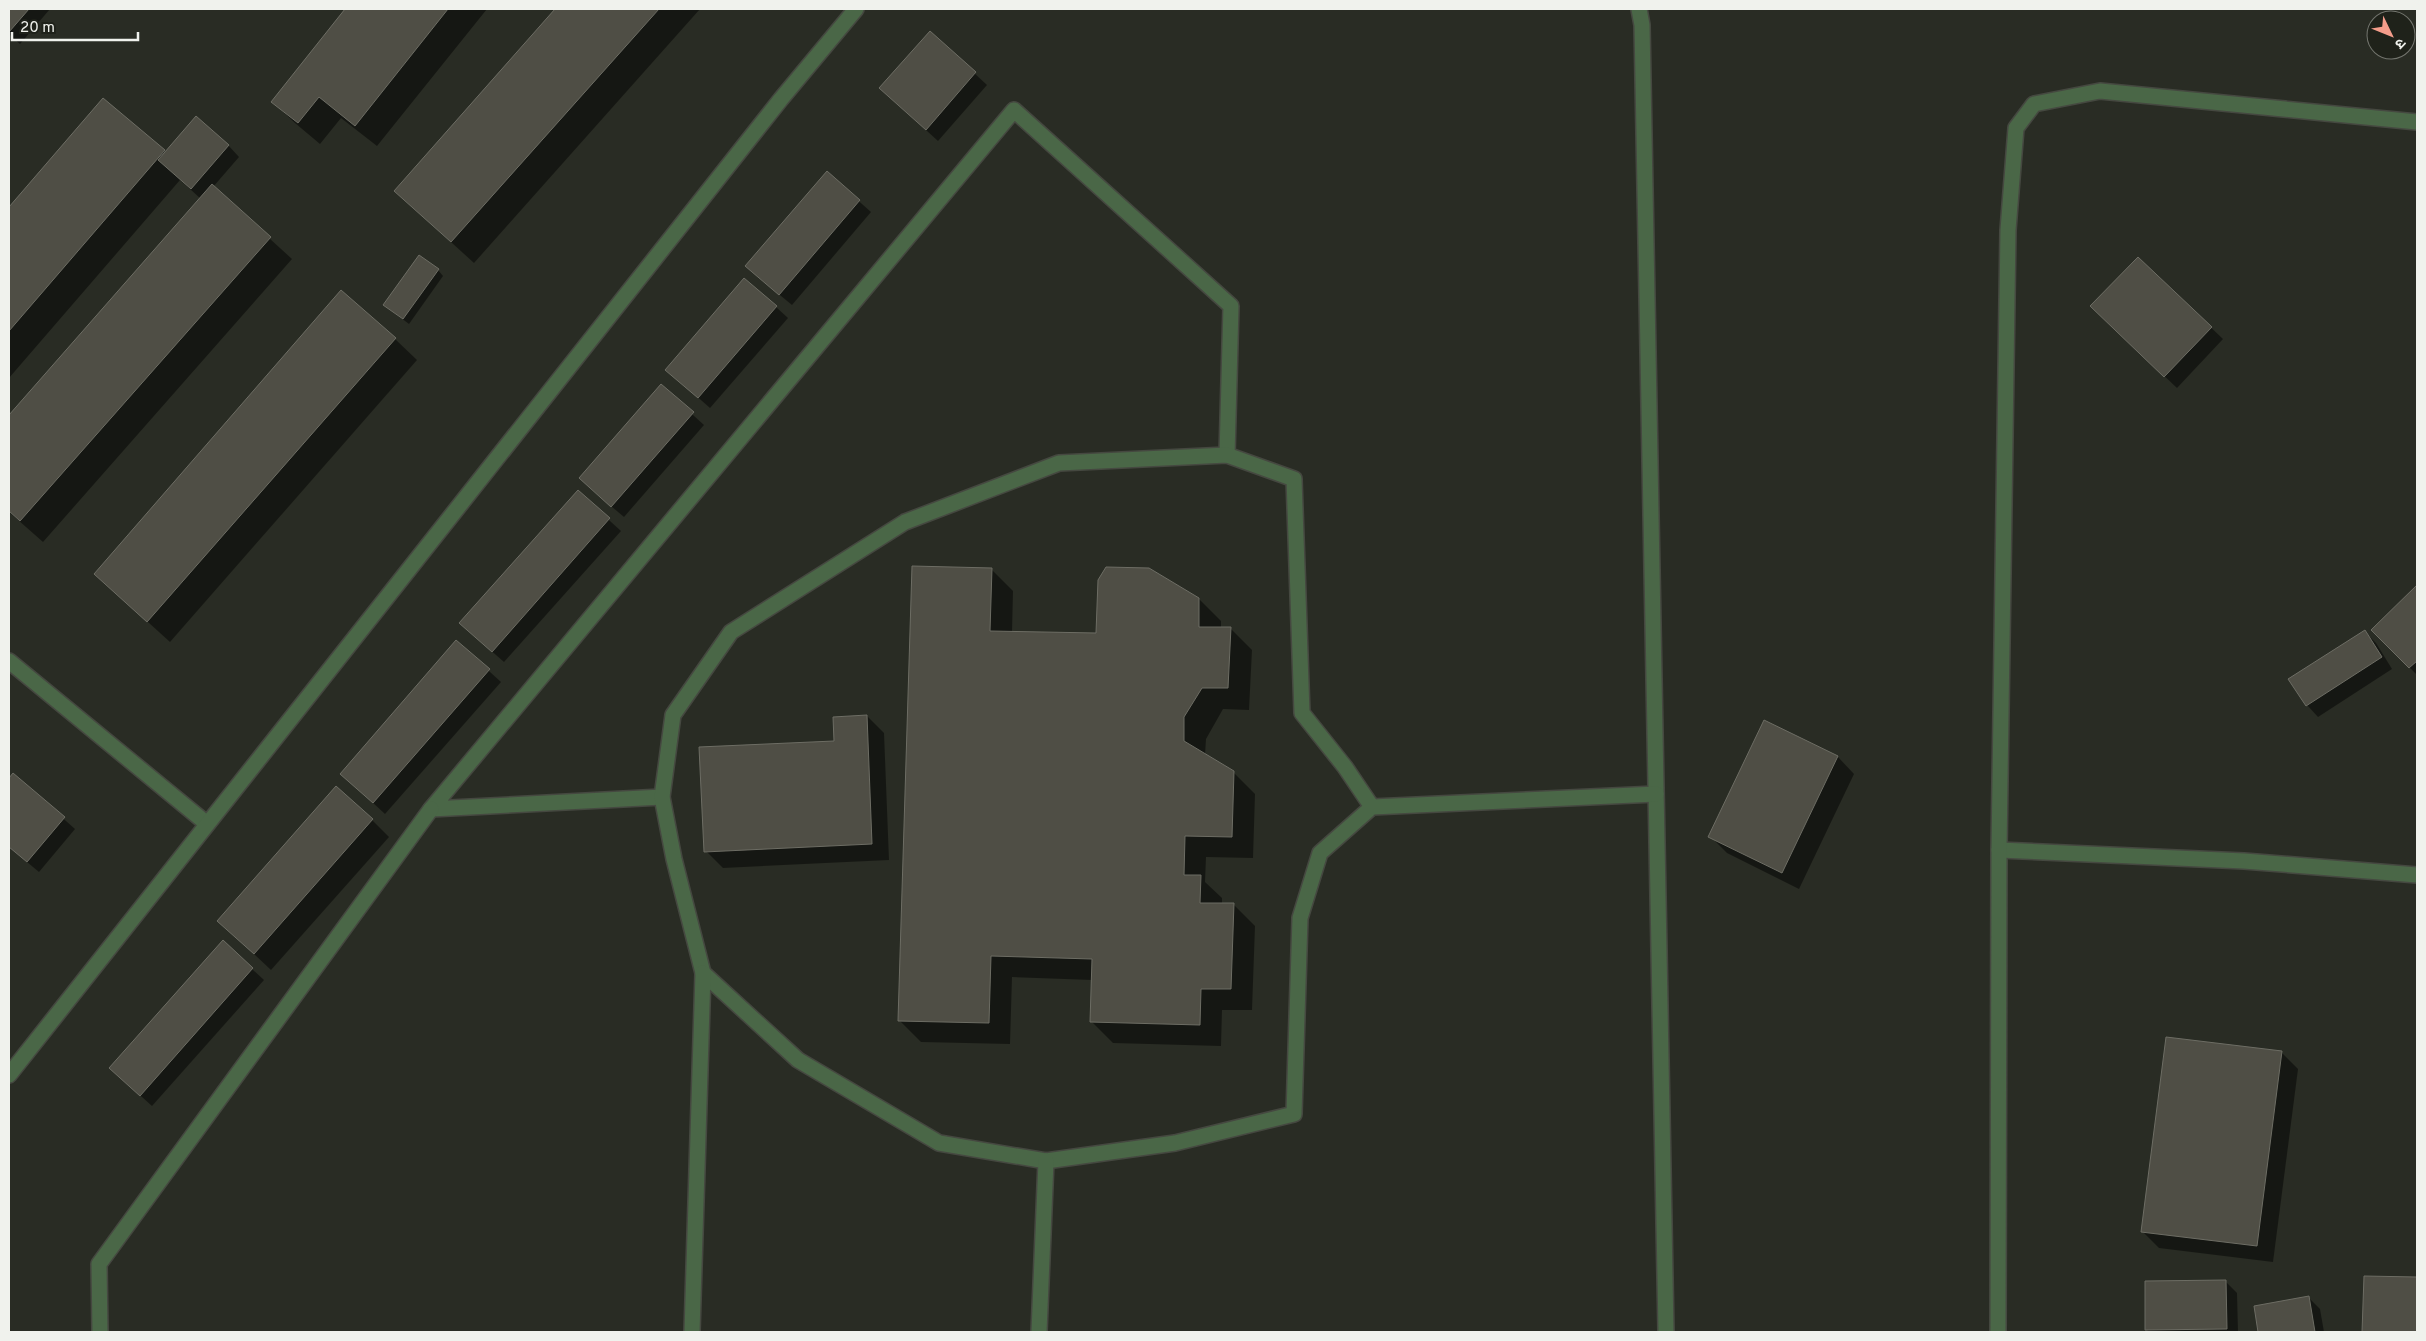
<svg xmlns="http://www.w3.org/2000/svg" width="2426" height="1341" font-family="Overpass,'Noto Sans Devanagari',sans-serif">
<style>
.shadow{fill:#0007}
.building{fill:#4f4e45;stroke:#6d6d64}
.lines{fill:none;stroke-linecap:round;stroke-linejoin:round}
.minor-casing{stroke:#454840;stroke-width:18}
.minor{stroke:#4a6747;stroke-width:15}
</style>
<rect width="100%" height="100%" fill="#292c24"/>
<g class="shadow">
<polygon points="9,9 50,9 20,44 9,34"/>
<polygon points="347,9 487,9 377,146 341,118 320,144 295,123 273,102"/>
<polygon points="557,9 700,9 474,263 395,191"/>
<polygon points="930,32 987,85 938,141 892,99"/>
<polygon points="103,99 165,153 228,145 239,157 213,187 292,259 43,542 9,512 9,417 201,199 180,180 9,378 9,209"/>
<polygon points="827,173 871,212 792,305 758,277"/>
<polygon points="2138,258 2223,339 2177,388 2103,318"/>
<polygon points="438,270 443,276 409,324 384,305"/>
<polygon points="776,307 788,318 710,408 667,370"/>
<polygon points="395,339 417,360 170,642 95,574"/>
<polygon points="661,386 704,425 624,517 592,490"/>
<polygon points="578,492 621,531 504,662 472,634"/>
<polygon points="991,569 1013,591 1012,632 1097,635 1199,599 1221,621 1221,628 1230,628 1252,650 1249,710 1223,709 1206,739 1205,755 1233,772 1255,794 1253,858 1206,857 1205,882 1222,898 1222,904 1233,904 1255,926 1252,1010 1222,1010 1221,1046 1113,1043 1091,1021 1092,980 1012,977 1010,1044 921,1042 899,1020"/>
<polygon points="2417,586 2417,675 2373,630"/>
<polygon points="2365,632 2376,643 2392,669 2318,717 2307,705"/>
<polygon points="457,642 501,682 385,814 342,774"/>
<polygon points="867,716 884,733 889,860 723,868 706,851"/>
<polygon points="1838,757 1854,774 1799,889 1727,853 1710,836"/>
<polygon points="13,774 75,829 39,872 9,847 9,780"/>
<polygon points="372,820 389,837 271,970 219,921"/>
<polygon points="252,969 264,980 152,1106 122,1079"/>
<polygon points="2281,1052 2298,1069 2273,1262 2159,1248 2142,1231"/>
<polygon points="2365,1277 2417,1278 2417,1332 2363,1332"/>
<polygon points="2226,1282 2237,1293 2238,1332 2149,1332 2147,1330"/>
<polygon points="2309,1298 2320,1309 2324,1332 2259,1332 2256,1307"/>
</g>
<g class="building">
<polygon points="9,9 29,9 9,32"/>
<polygon points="345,9 448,9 355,126 319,97 298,123 271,102"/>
<polygon points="555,9 659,9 451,242 394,191"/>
<polygon points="930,31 976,72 926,130 879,88"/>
<polygon points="103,98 165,150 9,331 9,207"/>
<polygon points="196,116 229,145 191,189 158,160"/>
<polygon points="827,171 860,200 779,295 745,266"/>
<polygon points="212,184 271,237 20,521 9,511 9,415"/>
<polygon points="419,255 439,269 403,319 383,305"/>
<polygon points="2138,257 2212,327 2164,377 2090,306"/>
<polygon points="744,278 777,306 698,398 665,370"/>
<polygon points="341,290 396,338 147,622 94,574"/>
<polygon points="661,384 694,412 611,507 579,478"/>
<polygon points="578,490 610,518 492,652 459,623"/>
<polygon points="912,566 992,568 990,631 1096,633 1098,580 1106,567 1149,568 1199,598 1199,627 1231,627 1228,688 1202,688 1184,717 1184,741 1234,771 1232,837 1185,836 1184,875 1201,875 1200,903 1234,903 1231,989 1201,989 1200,1025 1090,1022 1092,959 991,956 989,1023 898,1021"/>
<polygon points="2417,585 2417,661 2409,668 2371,630"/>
<polygon points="2365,630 2382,657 2306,706 2288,679"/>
<polygon points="456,640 490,669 373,803 340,774"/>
<polygon points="867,715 872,844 704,852 699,747 834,741 833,717"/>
<polygon points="1764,720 1838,756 1782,873 1708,837"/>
<polygon points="13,773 65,817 27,862 9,847 9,778"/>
<polygon points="336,786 373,819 254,954 217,921"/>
<polygon points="223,940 253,968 140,1096 109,1068"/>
<polygon points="2166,1037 2282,1051 2257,1246 2141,1232"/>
<polygon points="2364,1276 2417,1277 2417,1332 2362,1332"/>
<polygon points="2226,1280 2227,1329 2145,1330 2145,1281"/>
<polygon points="2309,1296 2315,1332 2258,1332 2254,1306"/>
</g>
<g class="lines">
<g class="minor-casing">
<g id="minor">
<polyline points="1639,9 1642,25 1666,1332"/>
<polyline points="9,661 206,823"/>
<polyline points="662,797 431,809 1014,110 1231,306 1227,455"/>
<polyline points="1372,807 1345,767 1302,713 1294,479 1227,455 1059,463 905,522 731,632 673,715 662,797 674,859 703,973 798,1060 939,1143 1046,1161 1175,1143 1294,1114 1300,918 1320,853 1372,807 1656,794"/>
<polyline points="1999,850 2244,861 2417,875"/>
<polyline points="9,1075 781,99 856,9"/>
<polyline points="100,1332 99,1264 431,809"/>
<polyline points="692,1332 703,973"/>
<polyline points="1039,1332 1046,1161"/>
<polyline points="1998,1332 1999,850 2008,230 2016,128 2034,104 2100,91 2417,122"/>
</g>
</g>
<use href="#minor" class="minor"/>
</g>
<rect width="2426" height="1341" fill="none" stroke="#f0f2ed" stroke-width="20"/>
<g transform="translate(2391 35) rotate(133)"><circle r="24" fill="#1f221a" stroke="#73756e"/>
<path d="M0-4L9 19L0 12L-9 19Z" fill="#f49d8b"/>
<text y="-8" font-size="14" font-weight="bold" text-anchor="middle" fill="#f0f2ed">उ</text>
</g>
<path d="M12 32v8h126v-8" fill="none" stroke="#f0f2ed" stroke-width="2.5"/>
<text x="20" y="32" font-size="15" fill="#f0f2ed" stroke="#1f221a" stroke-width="4" paint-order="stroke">20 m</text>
</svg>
